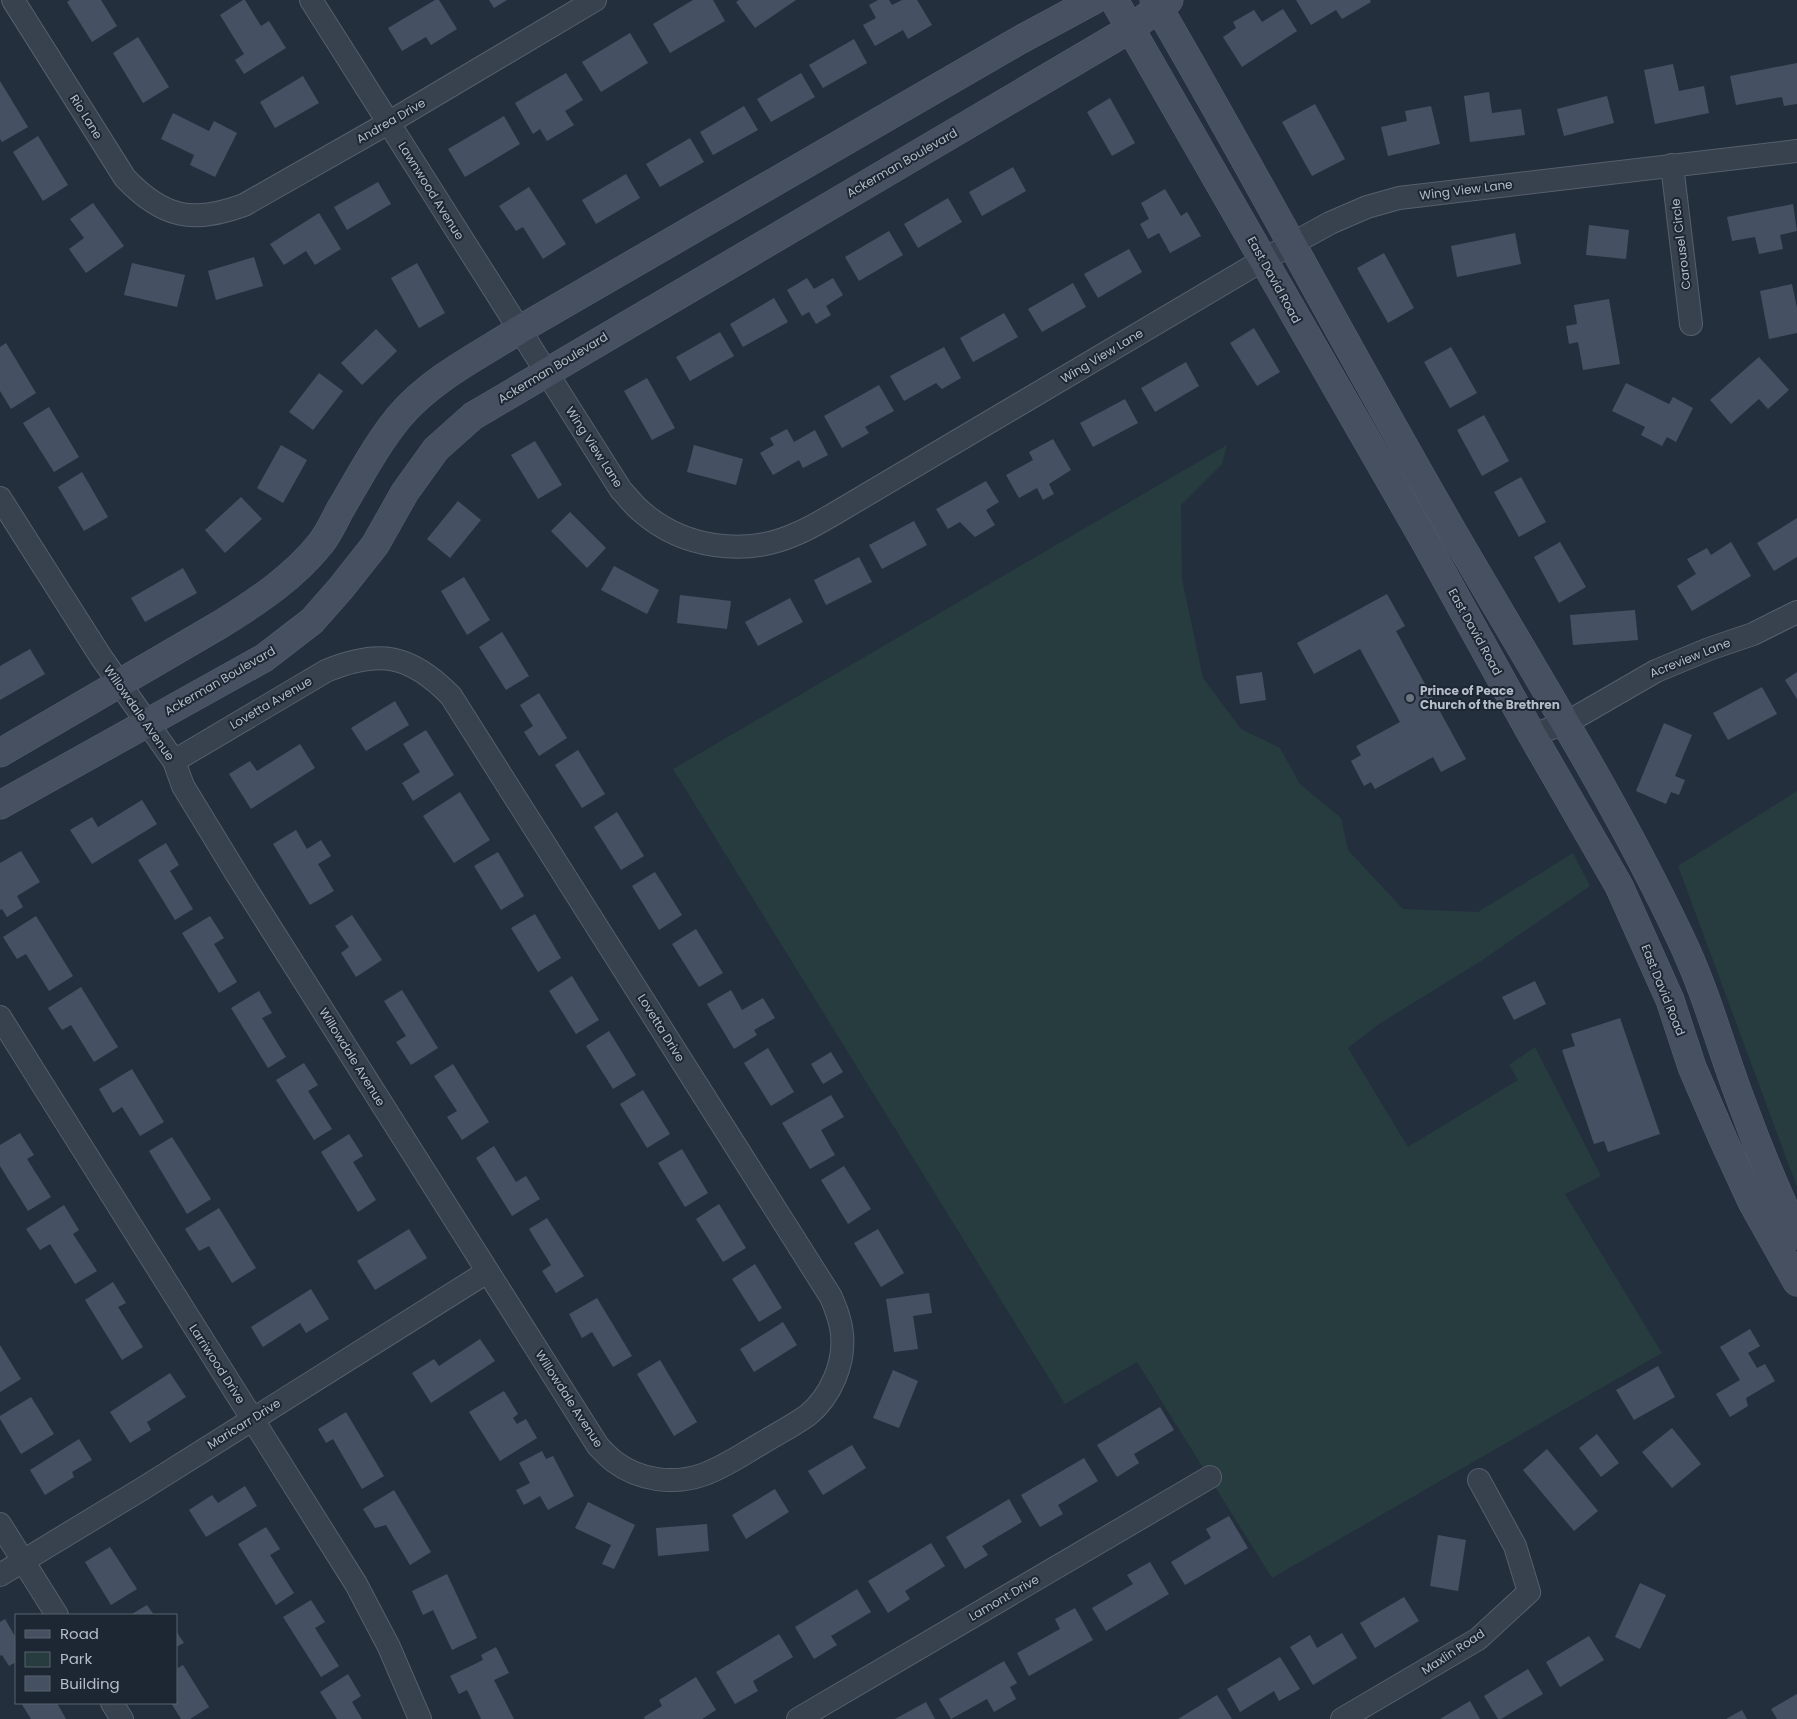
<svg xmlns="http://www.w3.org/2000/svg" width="1797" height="1719" font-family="Poppins,sans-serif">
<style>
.green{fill:#263c3f}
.building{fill:#455162}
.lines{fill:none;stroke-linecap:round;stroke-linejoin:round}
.street-casing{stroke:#565f6c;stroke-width:24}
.secondary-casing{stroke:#565f6c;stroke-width:29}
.street{stroke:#38414e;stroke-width:22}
.secondary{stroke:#465061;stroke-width:28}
.worship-dot{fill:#6b7280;stroke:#1d2633;stroke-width:2}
.labels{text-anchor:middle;stroke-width:4;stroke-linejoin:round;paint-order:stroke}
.street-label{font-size:12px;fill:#b4bcc9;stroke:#1d2633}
.poi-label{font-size:12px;font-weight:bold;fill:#b4bcc9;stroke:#1d2633;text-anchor:start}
</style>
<rect width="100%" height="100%" fill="#242f3e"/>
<g class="green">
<polygon points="1227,445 1222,464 1181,505 1182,579 1203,678 1241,729 1280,748 1300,784 1341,818 1348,850 1403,909 1478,912 1573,853 1590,886 1481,961 1379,1024 1348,1048 1408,1147 1518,1080 1509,1065 1535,1047 1601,1176 1565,1194 1662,1353 1272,1578 1137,1362 1065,1404 673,769"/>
<polygon points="1797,791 1797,1187 1678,866"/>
</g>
<g class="building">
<polygon points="70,0 101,0 117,26 92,42 67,2"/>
<polygon points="243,0 245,0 261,26 269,21 286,48 244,74 235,60 244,54 220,15"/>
<polygon points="435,0 439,0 457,29 431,45 426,37 402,51 388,28"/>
<polygon points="489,0 507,0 494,8"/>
<polygon points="693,0 713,0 725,21 670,53 653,24"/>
<polygon points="739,0 796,0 755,28 736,2"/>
<polygon points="878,0 889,0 892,5 902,0 917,0 932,25 908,39 903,30 875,46 863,25 876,18 869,5"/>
<polygon points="1296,0 1370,0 1371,2 1342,19 1336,10 1311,25"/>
<polygon points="1283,9 1297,31 1242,67 1223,37 1236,28 1233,22 1254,10 1262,22"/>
<polygon points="630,33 648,63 601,92 582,62"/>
<polygon points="138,37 169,87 143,103 113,53"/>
<polygon points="854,39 867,63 823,88 809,65"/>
<polygon points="1797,63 1797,104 1784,106 1782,97 1736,105 1730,76"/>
<polygon points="1673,64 1679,91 1704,86 1709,113 1655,124 1644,70"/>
<polygon points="566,73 583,100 565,111 574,125 547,141 540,129 533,134 515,103"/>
<polygon points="801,73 815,97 771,122 757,99"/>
<polygon points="303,76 319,103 275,128 260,102"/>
<polygon points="0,81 28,127 2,142 0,139"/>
<polygon points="1489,92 1492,113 1521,109 1525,135 1470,142 1464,96"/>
<polygon points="1607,96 1614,123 1564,136 1557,109"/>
<polygon points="1110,98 1135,143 1112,156 1087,112"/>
<polygon points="1315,104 1345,159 1312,176 1282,122"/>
<polygon points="744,106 758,130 713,155 700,132"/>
<polygon points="1431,106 1440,144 1388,156 1381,127 1407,121 1405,111"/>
<polygon points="173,113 209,131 214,121 237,133 215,177 190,165 194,155 161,139"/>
<polygon points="504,116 520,144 465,177 448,149"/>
<polygon points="38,136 68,185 43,201 13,152"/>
<polygon points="690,138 704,162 660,187 646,164"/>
<polygon points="1013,167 1026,191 982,216 969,192"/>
<polygon points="626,174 640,198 596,224 582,200"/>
<polygon points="378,182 391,204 347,230 334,207"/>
<polygon points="529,187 566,244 543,259 523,227 516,231 499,206"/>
<polygon points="1165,189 1181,216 1187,212 1201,236 1170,253 1159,233 1148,239 1140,224 1149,219 1141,203"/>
<polygon points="948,198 962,222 918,248 904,224"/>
<polygon points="93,203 124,246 86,273 69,249 84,238 70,219"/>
<polygon points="1793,204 1797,231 1780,235 1783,249 1759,254 1755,237 1732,241 1727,217"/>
<polygon points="319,213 341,249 315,265 306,251 284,265 270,244"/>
<polygon points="1589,225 1629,230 1626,259 1586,255"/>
<polygon points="889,231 903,255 859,281 845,257"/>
<polygon points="1515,233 1521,264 1457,277 1451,246"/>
<polygon points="1129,249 1142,272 1098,298 1084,274"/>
<polygon points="1384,253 1414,308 1388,323 1357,268"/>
<polygon points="254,257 263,286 216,300 208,271"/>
<polygon points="132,263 185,275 177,307 124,295"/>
<polygon points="417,263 445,313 419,328 391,278"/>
<polygon points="807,278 814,289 833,278 843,295 826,306 831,315 816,324 809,312 802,316 787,290"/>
<polygon points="1073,283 1086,307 1042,332 1028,309"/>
<polygon points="1792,284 1797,308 1797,333 1769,339 1760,291"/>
<polygon points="774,298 788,322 743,347 730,324"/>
<polygon points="1609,299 1620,364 1583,370 1578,342 1569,344 1566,326 1577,324 1574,305"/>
<polygon points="1004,313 1018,337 973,362 960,338"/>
<polygon points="1254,328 1280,372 1257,386 1230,343"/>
<polygon points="376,329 397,351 362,385 341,363"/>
<polygon points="720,332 734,356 690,381 676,357"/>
<polygon points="6,343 36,393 11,409 0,391 0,347"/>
<polygon points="944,347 961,378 942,389 936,383 904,401 890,376"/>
<polygon points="1451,347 1477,393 1450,408 1424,362"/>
<polygon points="1759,357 1789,390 1768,409 1759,399 1731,424 1710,400"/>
<polygon points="1186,362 1199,386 1155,412 1141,388"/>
<polygon points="319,373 343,391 313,430 289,412"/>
<polygon points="647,378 675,428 652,440 624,391"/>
<polygon points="1626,383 1669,404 1673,397 1693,408 1676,442 1667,437 1662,446 1641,435 1645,427 1612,411"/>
<polygon points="879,385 894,411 865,427 869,433 842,448 824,416"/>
<polygon points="1125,399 1138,423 1093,447 1080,423"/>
<polygon points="49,407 79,457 54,472 23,423"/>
<polygon points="1484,415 1509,461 1482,476 1457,430"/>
<polygon points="787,429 794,442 815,430 828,455 803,468 799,460 773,475 760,453 774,445 770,438"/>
<polygon points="1053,439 1071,470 1049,484 1054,494 1043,500 1037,488 1019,498 1006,475 1033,460 1029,452"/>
<polygon points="535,441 562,485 538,499 511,455"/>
<polygon points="281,445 307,460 283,503 257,488"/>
<polygon points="694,445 743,459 736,485 687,472"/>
<polygon points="82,472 108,517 84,531 58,487"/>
<polygon points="1521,477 1546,522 1519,537 1494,492"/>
<polygon points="986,481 999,502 986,510 995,525 975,537 960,522 948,529 936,509"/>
<polygon points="241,497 262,519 225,553 205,530"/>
<polygon points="458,501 481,520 450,558 427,539"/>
<polygon points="570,512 606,548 587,568 551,531"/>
<polygon points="1797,518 1797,557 1774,571 1757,543"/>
<polygon points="914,521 927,545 882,569 869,545"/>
<polygon points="1560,542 1586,587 1559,603 1534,557"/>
<polygon points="1731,542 1751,576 1692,611 1677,586 1696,574 1687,559 1707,548 1711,555"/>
<polygon points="859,557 872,582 826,605 814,580"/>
<polygon points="614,566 659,590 647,614 601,590"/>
<polygon points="183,568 197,593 145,622 131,598"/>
<polygon points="464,577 490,620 467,635 441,591"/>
<polygon points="1387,594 1405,626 1396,631 1466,759 1441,772 1433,757 1375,789 1371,782 1364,786 1351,761 1361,755 1356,746 1400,722 1360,649 1314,674 1297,643"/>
<polygon points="680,595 731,601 727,629 677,623"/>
<polygon points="790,598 803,622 758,646 745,622"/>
<polygon points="1635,610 1638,640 1573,645 1570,615"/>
<polygon points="502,632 529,676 506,690 479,647"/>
<polygon points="30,649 45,674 0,700 0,666"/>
<polygon points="1262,672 1266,700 1240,704 1236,676"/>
<polygon points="1797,672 1797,699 1785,680"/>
<polygon points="1762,687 1777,714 1728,740 1713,713"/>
<polygon points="539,693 567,738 539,756 524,732 533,726 520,705"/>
<polygon points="395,701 409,725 366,751 351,728"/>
<polygon points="1664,723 1692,735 1675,776 1685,780 1679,795 1671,792 1666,804 1636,791"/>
<polygon points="426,730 454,775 413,801 402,783 420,772 403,744"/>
<polygon points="300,744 315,768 251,809 229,774 250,761 257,771"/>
<polygon points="578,750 605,794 582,808 555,765"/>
<polygon points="460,792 490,840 454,863 423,816"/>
<polygon points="142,800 157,824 92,864 70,830 92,817 98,827"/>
<polygon points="617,812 644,856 621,870 594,827"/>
<polygon points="296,830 307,849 321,840 331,856 318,864 334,891 310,905 273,844"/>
<polygon points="166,843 179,865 170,871 193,909 175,920 138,860"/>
<polygon points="21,851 40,882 17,896 23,907 7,917 2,909 0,910 0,863"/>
<polygon points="498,852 524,896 501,910 474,866"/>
<polygon points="655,872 682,915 659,930 632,886"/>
<polygon points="535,914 561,958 538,972 511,928"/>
<polygon points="352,915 382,960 356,977 341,953 349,947 335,926"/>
<polygon points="36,916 73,976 49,991 26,954 17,959 3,937"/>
<polygon points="210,916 224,938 214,944 237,982 219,993 182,933"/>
<polygon points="696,929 723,973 699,987 672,944"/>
<polygon points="572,976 599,1020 576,1034 549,991"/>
<polygon points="1535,981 1546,1004 1514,1020 1502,997"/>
<polygon points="81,987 118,1047 94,1062 71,1025 62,1030 48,1008"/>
<polygon points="402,990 438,1048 411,1065 396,1042 406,1036 384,1001"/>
<polygon points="731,990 742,1010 763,998 775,1018 754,1030 757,1035 734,1049 707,1004"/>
<polygon points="259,991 272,1013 262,1018 286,1057 268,1068 231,1008"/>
<polygon points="1620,1018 1660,1134 1608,1152 1604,1141 1594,1144 1562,1050 1575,1046 1571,1034"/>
<polygon points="609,1031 636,1075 613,1089 586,1046"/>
<polygon points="768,1048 794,1092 771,1106 744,1063"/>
<polygon points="831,1052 843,1072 823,1084 811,1064"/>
<polygon points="304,1063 318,1085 308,1091 332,1129 314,1140 276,1080"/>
<polygon points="453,1064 489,1122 462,1140 447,1117 457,1111 434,1076"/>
<polygon points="132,1069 164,1122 140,1136 122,1107 113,1113 99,1089"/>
<polygon points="643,1090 670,1134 647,1148 620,1104"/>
<polygon points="831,1095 844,1117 821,1130 835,1155 810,1169 782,1123"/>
<polygon points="20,1133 34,1155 27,1159 51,1197 28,1211 0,1166 0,1145"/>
<polygon points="349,1134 363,1156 353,1162 376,1200 358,1212 321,1152"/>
<polygon points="172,1137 211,1199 187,1214 149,1151"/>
<polygon points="494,1146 516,1182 526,1176 540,1199 512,1216 476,1158"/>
<polygon points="682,1149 708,1193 685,1207 658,1163"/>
<polygon points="844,1166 871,1209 848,1224 821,1180"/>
<polygon points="719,1204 746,1248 723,1262 696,1219"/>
<polygon points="64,1205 79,1230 73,1234 97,1271 75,1284 50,1244 40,1250 26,1229"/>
<polygon points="219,1208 256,1268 232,1283 209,1246 199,1251 185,1229"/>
<polygon points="547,1218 584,1276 556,1293 542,1271 551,1265 529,1229"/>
<polygon points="409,1229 427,1258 375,1290 357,1261"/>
<polygon points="878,1229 904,1273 881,1287 854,1243"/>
<polygon points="755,1264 782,1308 759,1322 732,1279"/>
<polygon points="113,1282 126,1303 118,1307 143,1347 122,1360 85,1300"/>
<polygon points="311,1289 329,1319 306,1333 300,1323 263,1347 251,1327"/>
<polygon points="929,1293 932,1313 913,1316 918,1349 894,1352 886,1299"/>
<polygon points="597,1298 632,1356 613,1367 592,1332 582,1338 569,1314"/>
<polygon points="783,1322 797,1345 754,1372 740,1349"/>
<polygon points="1750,1329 1760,1346 1748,1353 1757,1368 1765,1364 1775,1381 1746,1398 1748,1406 1730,1417 1716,1394 1740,1380 1720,1347"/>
<polygon points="480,1339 495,1361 431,1403 412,1373 434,1359 439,1366"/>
<polygon points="0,1345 21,1379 0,1392"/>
<polygon points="660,1360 697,1422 674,1436 637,1374"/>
<polygon points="1658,1366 1675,1397 1634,1420 1616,1390"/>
<polygon points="893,1370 918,1381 899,1428 873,1418"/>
<polygon points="170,1373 186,1397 147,1422 151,1430 130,1443 110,1412"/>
<polygon points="504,1391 518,1414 513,1418 517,1424 526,1419 537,1438 500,1461 469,1412"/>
<polygon points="31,1397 54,1434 21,1454 0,1419 0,1416"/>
<polygon points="1160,1407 1174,1430 1134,1454 1139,1463 1117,1477 1097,1445"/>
<polygon points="346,1412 384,1476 362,1489 333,1439 326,1443 318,1429"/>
<polygon points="1672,1428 1701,1464 1672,1488 1642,1452"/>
<polygon points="1597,1434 1619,1463 1601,1477 1579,1448"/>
<polygon points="79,1439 92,1460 72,1472 74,1477 45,1495 30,1470"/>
<polygon points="852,1445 866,1468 823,1495 808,1471"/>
<polygon points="1547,1449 1598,1511 1574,1531 1523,1470"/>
<polygon points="542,1451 546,1459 553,1456 574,1496 548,1510 540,1496 524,1505 516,1490 530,1483 519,1463"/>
<polygon points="1084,1458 1098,1481 1058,1505 1063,1514 1040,1527 1021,1495"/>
<polygon points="245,1486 257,1506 206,1537 189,1510 212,1495 218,1503"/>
<polygon points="775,1489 789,1512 746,1539 732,1515"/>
<polygon points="394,1490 431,1552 410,1565 386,1525 375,1528 363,1509"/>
<polygon points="1009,1499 1022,1522 982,1546 988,1555 965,1569 946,1537"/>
<polygon points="588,1502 635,1525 614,1569 602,1564 611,1545 575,1528"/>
<polygon points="1229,1516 1248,1548 1185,1585 1171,1562 1211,1538 1206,1529"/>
<polygon points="707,1524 709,1551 658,1556 656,1528"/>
<polygon points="266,1527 280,1549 270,1555 294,1593 276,1605 238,1544"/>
<polygon points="1438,1535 1466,1540 1458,1591 1430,1586"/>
<polygon points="931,1543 945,1566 905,1591 910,1599 888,1613 868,1581"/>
<polygon points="110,1547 137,1589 111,1605 85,1562"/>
<polygon points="1150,1562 1169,1594 1106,1631 1092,1608 1133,1584 1127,1575"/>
<polygon points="447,1574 477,1638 452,1650 433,1610 423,1615 412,1591"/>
<polygon points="1640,1583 1666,1595 1640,1649 1615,1637"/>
<polygon points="857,1589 871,1612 831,1636 837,1645 814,1659 795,1627"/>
<polygon points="1404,1597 1419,1621 1375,1648 1360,1623"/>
<polygon points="311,1600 325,1622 315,1628 339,1666 321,1677 283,1617"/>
<polygon points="147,1605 154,1615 130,1615"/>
<polygon points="1075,1608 1093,1640 1029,1676 1017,1653 1060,1629 1055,1619"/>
<polygon points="5,1619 16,1638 16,1662 9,1666 2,1655 0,1656 0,1622"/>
<polygon points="176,1631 184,1643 176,1647"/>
<polygon points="1342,1633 1357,1658 1313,1685 1290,1647 1310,1635 1317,1648"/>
<polygon points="779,1634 793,1657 753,1681 758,1691 735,1704 716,1672"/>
<polygon points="1589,1636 1604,1660 1560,1687 1546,1662"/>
<polygon points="496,1647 509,1673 494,1680 514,1719 481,1719 467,1690 459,1694 450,1676 483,1660 481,1655"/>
<polygon points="1280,1657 1300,1689 1279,1701 1274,1691 1240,1712 1227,1689"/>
<polygon points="1004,1661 1017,1683 1010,1687 1016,1699 994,1712 987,1699 951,1719 939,1699"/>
<polygon points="183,1665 209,1707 190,1719 181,1719 171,1703 176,1703 176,1669"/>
<polygon points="1528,1669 1543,1694 1501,1719 1498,1719 1484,1696"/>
<polygon points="348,1674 361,1696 352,1702 362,1719 337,1719 320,1692"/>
<polygon points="696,1677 716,1710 702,1719 645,1719 644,1717 662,1706 659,1700"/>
<polygon points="1797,1694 1797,1719 1777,1719 1771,1709"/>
<polygon points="1217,1695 1232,1719 1178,1719"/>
<polygon points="1470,1701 1480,1719 1440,1719"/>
<polygon points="926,1702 935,1719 895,1719"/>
<polygon points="21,1703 57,1703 66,1719 31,1719"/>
<polygon points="1742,1710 1747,1719 1726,1719"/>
</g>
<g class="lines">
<g class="street-casing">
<g id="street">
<path d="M13,0L125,178C163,218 193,224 244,205L388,123L595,0"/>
<path d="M311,0L621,490C628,497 634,506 642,512C683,548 745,557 796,534C811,528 825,519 839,511L1263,260L1330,223L1367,207L1399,198L1797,151"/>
<polyline points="1672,165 1691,324"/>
<path d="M0,498L101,657L174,761L183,786L236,873L598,1446C604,1452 609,1458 615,1462C639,1480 673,1485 702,1475C723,1468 743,1454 762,1443C777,1434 794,1425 808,1415C831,1396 845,1363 842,1334C841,1321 836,1309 831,1297L451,696C410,654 379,649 326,671L174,761"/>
<polyline points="1532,735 1566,723 1656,671 1709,649 1753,634 1797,612"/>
<polyline points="0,1017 356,1584 389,1647 420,1719"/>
<polyline points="0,1524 57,1615"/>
<polyline points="0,1575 142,1489 487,1272"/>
<polyline points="112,1703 122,1719"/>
<polyline points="798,1719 1210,1477"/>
<polyline points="1342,1719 1478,1639 1529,1592 1515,1546 1479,1480"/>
</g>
</g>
<g class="secondary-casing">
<g id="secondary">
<polyline points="1114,0 1427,545 1532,735 1619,886 1670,1000 1692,1067 1723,1139 1752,1202 1797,1282"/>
<path d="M1154,0C1257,176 1351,356 1453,532C1530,665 1613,796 1679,935C1706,990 1721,1049 1743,1106C1759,1150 1777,1193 1797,1235"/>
<path d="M0,753L221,624C258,601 294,577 321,543C329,533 334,521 340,510C359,478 376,445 399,417C431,379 478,356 519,330L1018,41L1094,0"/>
<polyline points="0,805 264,658 312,621 341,588 375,545 405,492 436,449 473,416 1130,29 1169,0"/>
</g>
</g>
<use href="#street" class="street"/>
<use href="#secondary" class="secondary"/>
</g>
<circle class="worship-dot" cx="1410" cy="698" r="5"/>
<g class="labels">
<g class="street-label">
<text transform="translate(86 117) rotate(58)" y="4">Rio Lane</text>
<text transform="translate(391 121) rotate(-30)" y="4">Andrea Drive</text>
<text transform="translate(902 163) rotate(-30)" y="4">Ackerman Boulevard</text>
<text transform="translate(1466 190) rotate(-7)" y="4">Wing View Lane</text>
<text transform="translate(431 191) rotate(58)" y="4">Lawnwood Avenue</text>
<text transform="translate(1681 244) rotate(-97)" y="4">Carousel Circle</text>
<text transform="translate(1274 280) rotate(61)" y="4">East David Road</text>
<text transform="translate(1102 356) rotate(-31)" y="4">Wing View Lane</text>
<text transform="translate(553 368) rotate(-31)" y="4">Ackerman Boulevard</text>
<text transform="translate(594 447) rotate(57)" y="4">Wing View Lane</text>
<text transform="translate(1475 632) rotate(61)" y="4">East David Road</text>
<text transform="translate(1690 658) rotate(-22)" y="4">Acreview Lane</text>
<text transform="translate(220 681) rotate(-30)" y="4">Ackerman Boulevard</text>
<text transform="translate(271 703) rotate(-30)" y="4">Lovetta Avenue</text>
<text transform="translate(139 713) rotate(55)" y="4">Willowdale Avenue</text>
<text transform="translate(1663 990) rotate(68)" y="4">East David Road</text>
<text transform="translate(661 1028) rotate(58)" y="4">Lovetta Drive</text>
<text transform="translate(352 1057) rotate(58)" y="4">Willowdale Avenue</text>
<text transform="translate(217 1364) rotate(57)" y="4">Larriwood Drive</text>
<text transform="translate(569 1399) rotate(57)" y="4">Willowdale Avenue</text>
<text transform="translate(244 1424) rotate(-32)" y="4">Maricarr Drive</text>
<text transform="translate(1004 1598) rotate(-30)" y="4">Lamont Drive</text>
<text transform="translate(1453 1652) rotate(-33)" y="4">Maxlin Road</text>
</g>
<g class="poi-label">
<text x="1420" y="695">Prince of Peace<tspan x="1420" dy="14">Church of the Brethren</tspan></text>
</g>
</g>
<rect x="15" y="1614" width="162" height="90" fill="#1d2633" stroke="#59626f"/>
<rect x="25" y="1630" width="25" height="8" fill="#465061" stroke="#59626f"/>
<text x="60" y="1639" font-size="15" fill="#b4bcc9">Road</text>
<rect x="25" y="1652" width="25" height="15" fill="#263c3f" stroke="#59626f"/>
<text x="60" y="1664" font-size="15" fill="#b4bcc9">Park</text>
<rect x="25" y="1676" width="25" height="15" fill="#455162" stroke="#59626f"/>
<text x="60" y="1689" font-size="15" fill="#b4bcc9">Building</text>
</svg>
